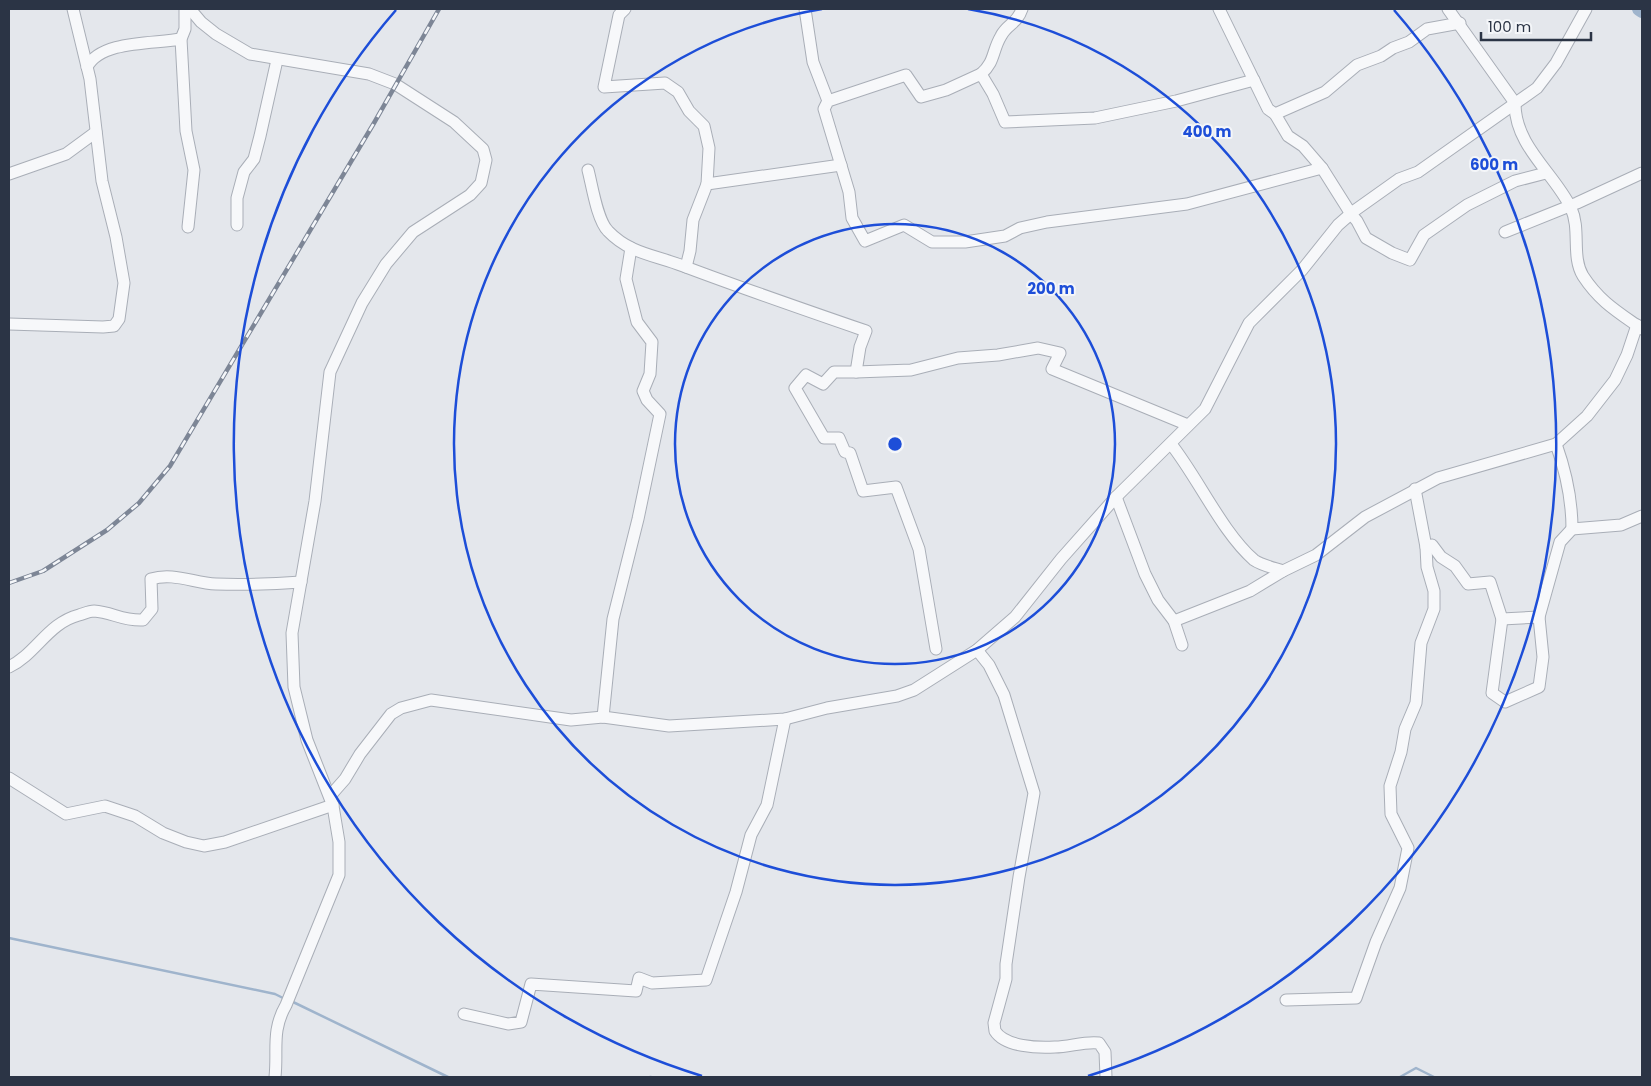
<svg xmlns="http://www.w3.org/2000/svg" width="1651" height="1086" font-family="Poppins,sans-serif">
<style>
.lines{fill:none;stroke-linecap:round;stroke-linejoin:round}
.stream{stroke:#9fb4cc;stroke-width:2.5}
.river{stroke:#9fb4cc;stroke-width:14}
.minor-casing{stroke:#a9aeb7;stroke-width:13}
.minor{stroke:#f7f8fa;stroke-width:11}
.rail-casing{stroke:#7d8696;stroke-width:4.5}
.rail{stroke:#f4f6f9;stroke-width:2.5;stroke-dasharray:8;stroke-linecap:butt}
.ring{fill:none;stroke:#1d4ed8;stroke-width:2.5}
.centre{fill:#1d4ed8;stroke:#f4f6f9;stroke-width:2.5}
.ring-label{font-size:15px;text-anchor:middle;font-weight:bold;fill:#1d4ed8;stroke:#f4f6f9;stroke-width:4;stroke-linejoin:round;paint-order:stroke}
</style>
<rect width="100%" height="100%" fill="#e4e7ec"/>
<g class="lines">
<g class="stream">
<polyline points="9,938 275,994 285,999"/>
<polyline points="291,1001 448,1077"/>
<polyline points="650,1077 651,1077"/>
<polyline points="1400,1077 1416,1068 1434,1077"/>
</g>
<polyline class="river" points="1639,9 1642,11"/>
<g class="minor-casing">
<g id="minor">
<polyline points="185,9 185,29 181,39 186,131 194,170 188,227"/>
<path d="M190,9L201,22L216,34L250,54L369,74L395,84L454,122L483,149L486,160L481,183L470,195L413,232L386,264L362,303L330,372L315,501L292,633L294,687L307,740L333,806L339,842V875L286,1005C271,1031 278,1050 275,1077"/>
<polyline points="625,9 619,15 604,87 665,83 678,92 689,111 704,126 709,148 707,184"/>
<polyline points="805,9 813,62 828,101"/>
<polyline points="1219,9 1268,109 1275,114 1288,136 1303,146 1322,168 1351,214 1357,221 1366,238 1392,253 1410,260 1424,235 1467,205 1515,181 1546,173"/>
<polyline points="1448,9 1515,103"/>
<path d="M87,67C101,40 154,44 181,39"/>
<path d="M981,74C995,62 992,51 1001,36C1007,24 1017,24 1022,9"/>
<polyline points="1254,80 1176,101 1095,118 1005,122 993,94 981,74 946,90 921,97 906,75 828,101 824,109 849,192 852,218 865,241 904,225 932,242 965,242 1005,236 1020,228 1047,222 1187,204 1322,168"/>
<path d="M1515,105C1516,147 1554,173 1571,208C1581,230 1571,256 1583,276C1600,302 1618,312 1642,329"/>
<polyline points="1275,114 1325,92 1357,65 1381,56 1393,48 1409,42 1427,29 1460,23"/>
<path d="M588,170C592,185 597,220 608,231C630,254 655,255 683,266C744,289 805,310 866,331L860,347L856,372H834L823,384L806,375L795,388L824,438H839L845,452L850,453L863,491L896,487L919,549L936,649"/>
<polyline points="9,174 66,154 96,132"/>
<polyline points="237,225 237,198 244,172 254,159 260,136 277,60"/>
<polyline points="1505,232 1577,203 1642,173"/>
<polyline points="686,267 690,251 693,220 707,184 841,165"/>
<polyline points="9,324 103,327 114,326 119,319 124,283 116,237 102,181 90,79 73,9"/>
<polyline points="856,372 911,370 958,358 998,355 1038,348 1060,353 1052,369 1188,425"/>
<path d="M1171,444C1198,478 1222,532 1254,560C1261,565 1274,568 1283,571L1316,555L1365,517L1438,478L1556,444L1587,416L1615,380L1627,355L1637,325"/>
<path d="M1556,444C1566,472 1572,500 1572,529L1621,525L1642,516"/>
<polyline points="1116,497 1145,574 1158,600 1174,621 1182,645"/>
<polyline points="1426,547 1432,545 1441,557 1455,566 1468,584 1490,582 1502,619 1539,617 1560,542 1572,529"/>
<polyline points="1502,619 1492,693 1505,702 1539,687 1543,657 1539,617"/>
<polyline points="1174,621 1250,591 1283,571"/>
<path d="M977,650L989,665L1004,695L1034,793L1019,877L1006,964V979L994,1023L995,1031C1005,1047 1038,1048 1055,1047C1069,1047 1085,1041 1099,1043L1105,1052L1106,1077"/>
<path d="M9,667C36,654 48,623 79,615C83,614 89,611 94,611C112,612 122,621 143,620L152,609L151,579C173,572 194,583 216,584C244,585 272,584 301,582"/>
<polyline points="603,717 613,619 638,519 660,414 647,400 643,391 650,374 652,342 637,322 626,279 631,248"/>
<polyline points="9,778 66,814 105,806 135,816 163,833 186,842 204,846 225,842 333,805"/>
<polyline points="330,796 345,779 360,754 391,714 401,708 431,700 571,720 603,717 669,726 785,719 827,708 897,696 914,690 977,650 1015,617 1061,559 1116,497 1205,409 1249,323 1302,270 1338,225 1354,211 1399,179 1418,172 1537,88 1556,63 1586,9"/>
<polyline points="1286,1000 1356,998 1376,942 1400,888 1408,848 1391,814 1390,786 1401,752 1405,729 1416,703 1421,643 1434,609 1434,591 1427,567 1426,547 1415,489"/>
<polyline points="464,1014 508,1024 521,1022 531,984 636,991 639,978 652,983 706,980 736,892 751,835 767,805 785,719"/>
</g>
</g>
<use href="#minor" class="minor"/>
<g class="rail-casing">
<polyline id="rail" points="9,583 43,571 107,530 139,503 170,466 374,123 439,9"/>
</g>
<use href="#rail" class="rail"/>
</g>
<g class="ring">
<circle cx="895" cy="444" r="220"/>
<path d="M968 9A441 441 0 1 1 822 9"/>
<path d="M702 1076A661 661 0 0 1 396 10M1394 10A661 661 0 0 1 1088 1076"/>
</g>
<circle cx="895" cy="444" r="8" class="centre"/>
<g class="ring-label">
<text x="1207" y="137">400 m</text>
<text x="1494" y="170">600 m</text>
<text x="1051" y="294">200 m</text>
</g>
<rect width="1651" height="1086" fill="none" stroke="#2b3445" stroke-width="20"/>
<path d="M1481 32v8h110v-8" fill="none" stroke="#2b3445" stroke-width="2.5"/>
<text x="1488" y="32" font-size="15" fill="#2b3445" stroke="#f4f6f9" stroke-width="4" paint-order="stroke">100 m</text>
</svg>
